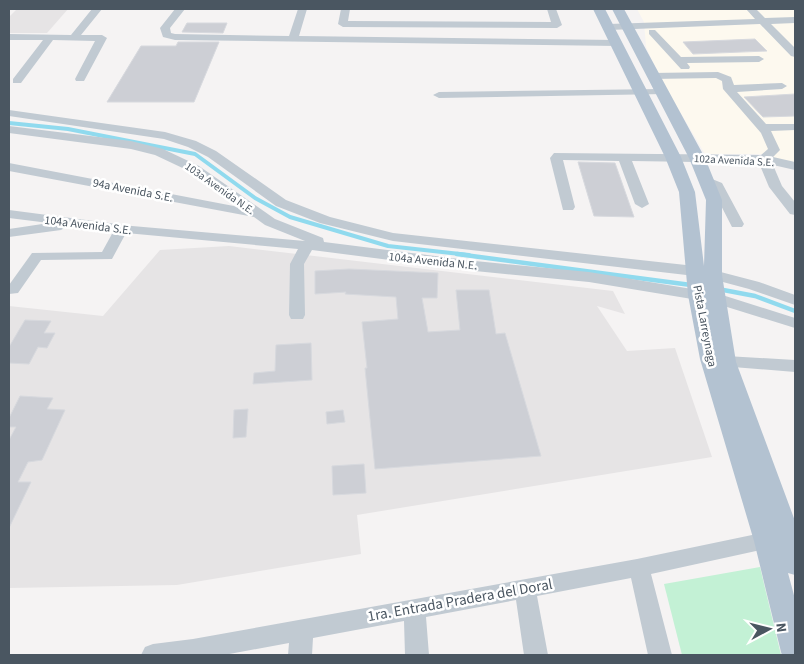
<svg xmlns="http://www.w3.org/2000/svg" width="804" height="664" font-family="'Source Sans 3',sans-serif">
<style>
.commercial{fill:#fdf9ef}
.education{fill:#e6e4e5}
.green{fill:#c3f1d5}
.lines{fill:none;stroke-linecap:round;stroke-linejoin:round}
.stream-far1{stroke:#90daee;stroke-width:4}
.stream{stroke:#90daee;stroke-width:4.5}
.building{fill:#cdcfd5;stroke:#d7d9de}
.minor{fill:#c1cad2;fill-rule:evenodd}
.major{fill:#b3c2d1;fill-rule:evenodd}
.labels{text-anchor:middle;stroke-width:5;stroke-linejoin:round;paint-order:stroke}
.far-street-label{font-size:11px;fill:#4a5661;stroke:#fff}
.street-label{font-size:12px;fill:#4a5661;stroke:#fff}
.near-street-label{font-size:15px;fill:#4a5661;stroke:#fff}
</style>
<rect width="100%" height="100%" fill="#f5f3f3"/>
<polygon class="commercial" points="637,9 795,9 795,164 761,154 705,154 663,83 646,47 644,22"/>
<g class="education">
<polygon points="17,9 68,9 47,33 9,33 9,17"/>
<polygon points="229,246 613,291 625,314 597,306 627,351 675,348 712,457 357,515 361,554 177,585 9,588 9,306 103,316 160,250"/>
</g>
<polygon class="green" points="760,567 781,655 682,655 664,584"/>
<g class="lines">
<polyline class="stream-far1" points="9,123 68,129 195,154 255,198 290,217 388,246 469,255"/>
<g class="stream">
<polyline points="457,254 691,285"/>
<polyline points="718,289 755,296 795,311"/>
</g>
</g>
<g class="building">
<polygon points="187,23 227,23 223,33 182,32"/>
<polygon points="755,39 767,51 693,54 683,42"/>
<polygon points="178,42 219,42 194,102 107,102 141,46 176,46"/>
<polygon points="795,94 795,116 763,117 744,97"/>
<polygon points="578,162 615,163 634,217 594,216"/>
<polygon points="349,269 438,273 437,298 422,298 428,332 460,330 456,290 489,290 496,334 505,333 541,456 375,469 365,368 367,368 362,322 398,319 396,297 345,294 346,292 315,294 315,271"/>
<polygon points="25,320 51,321 44,333 55,333 47,348 38,347 29,364 9,363 9,347"/>
<polygon points="311,343 312,380 253,384 254,373 275,371 276,345"/>
<polygon points="20,396 53,398 47,409 65,410 42,460 28,462 18,482 31,482 9,528 9,440 16,427 9,427 9,418"/>
<polygon points="248,409 246,437 233,438 234,410"/>
<polygon points="343,410 345,422 327,424 326,412"/>
<polygon points="364,464 366,493 333,495 332,466"/>
</g>
<g class="lines">
<g class="minor">
<polygon points="92,9 102,9 81,35 102,35 107,38 84,81 76,81 75,79 95,41 53,40 21,83 13,83 13,79 43,40 9,40 9,34 71,35"/>
<polygon points="175,9 185,9 170,28 171,33 175,34 289,36 298,9 307,9 299,36 617,40 622,43 617,46 175,40 163,37 160,28"/>
<polygon points="341,9 350,9 348,21 551,22 547,9 556,9 562,25 557,28 343,27 338,24"/>
<polygon points="746,9 756,9 765,18 795,17 795,23 771,24 795,48 795,57 791,56 760,24 609,30 604,27 609,24 755,19"/>
<polygon points="649,30 655,30 681,57 759,56 764,59 759,62 687,63 690,67 689,69 681,69 649,34"/>
<polygon points="718,72 731,77 734,85 782,83 787,86 782,89 737,92 766,124 795,124 795,130 771,131 780,150 773,157 795,162 795,170 773,165 782,186 795,202 795,215 790,214 769,187 759,163 632,161 649,204 642,208 635,204 619,161 563,160 575,207 573,210 563,210 550,158 554,153 761,155 768,149 761,133 723,89 722,81 716,78 652,79 647,76 652,73"/>
<polygon points="661,89 665,90 665,94 439,98 433,95 439,92"/>
<polygon points="9,110 165,132 196,141 216,151 286,200 330,217 393,233 695,266 702,271 695,276 393,241 320,223 276,206 208,157 188,147 164,139 9,116"/>
<polygon points="9,126 131,141 163,149 199,166 275,219 323,238 324,242 475,261 589,272 698,290 706,295 698,300 589,282 475,271 312,250 304,264 305,315 303,319 291,319 289,315 290,264 298,249 126,233 112,259 41,260 18,293 9,294 9,285 32,253 102,252 113,232 68,226 61,230 9,237 9,229 49,223 9,218 9,210 132,226 305,241 265,225 254,217 9,171 9,163 239,207 191,172 155,155 131,149 9,133"/>
<polygon points="707,177 722,183 744,224 742,227 732,227 712,188 701,181"/>
<polygon points="713,270 759,282 795,295 795,305 749,289 708,278 705,275"/>
<polygon points="716,293 795,318 795,328 711,302 708,298"/>
<polygon points="726,356 795,360 795,372 720,366 718,362 720,358"/>
<polygon points="767,532 774,535 777,541 774,547 651,574 672,655 648,655 631,578 537,596 548,655 524,655 516,600 426,617 429,655 405,655 404,621 313,638 312,655 288,655 289,643 224,655 141,655 145,647 153,644 193,639 637,559"/>
</g>
<polygon class="major" points="593,9 605,9 681,157 695,192 704,266 706,200 689,158 612,9 624,9 705,158 722,200 722,275 736,362 795,521 795,575 788,573 795,599 795,655 782,655 781,652 754,541 700,359 688,295 679,192 665,157"/>
</g>
<g class="labels">
<g class="far-street-label">
<text transform="translate(734 160) rotate(3)" y="4">102a Avenida S.E.</text>
<text transform="translate(220 188) rotate(35)" y="4">103a Avenida N.E.</text>
</g>
<g class="street-label">
<text transform="translate(133 190) rotate(11)" y="4">94a Avenida S.E.</text>
<text transform="translate(88 225) rotate(7)" y="4">104a Avenida S.E.</text>
<text transform="translate(433 261) rotate(6)" y="4">104a Avenida N.E.</text>
<text transform="translate(705 326) rotate(79)" y="4">Pista Larreynaga</text>
</g>
<g class="near-street-label">
<text transform="translate(460 600) rotate(-10)" y="5">1ra. Entrada Pradera del Doral</text>
</g>
</g>
<rect width="804" height="664" fill="none" stroke="#4a5661" stroke-width="20"/>
<g transform="translate(769 629) rotate(83)" stroke="#ffffff" stroke-width="4" paint-order="stroke">
<path d="M0-4L9 19L0 12L-9 19Z" fill="#4a5661"/>
<text y="-8" font-size="14" font-weight="bold" text-anchor="middle" fill="#4a5661">N</text>
</g>
</svg>
